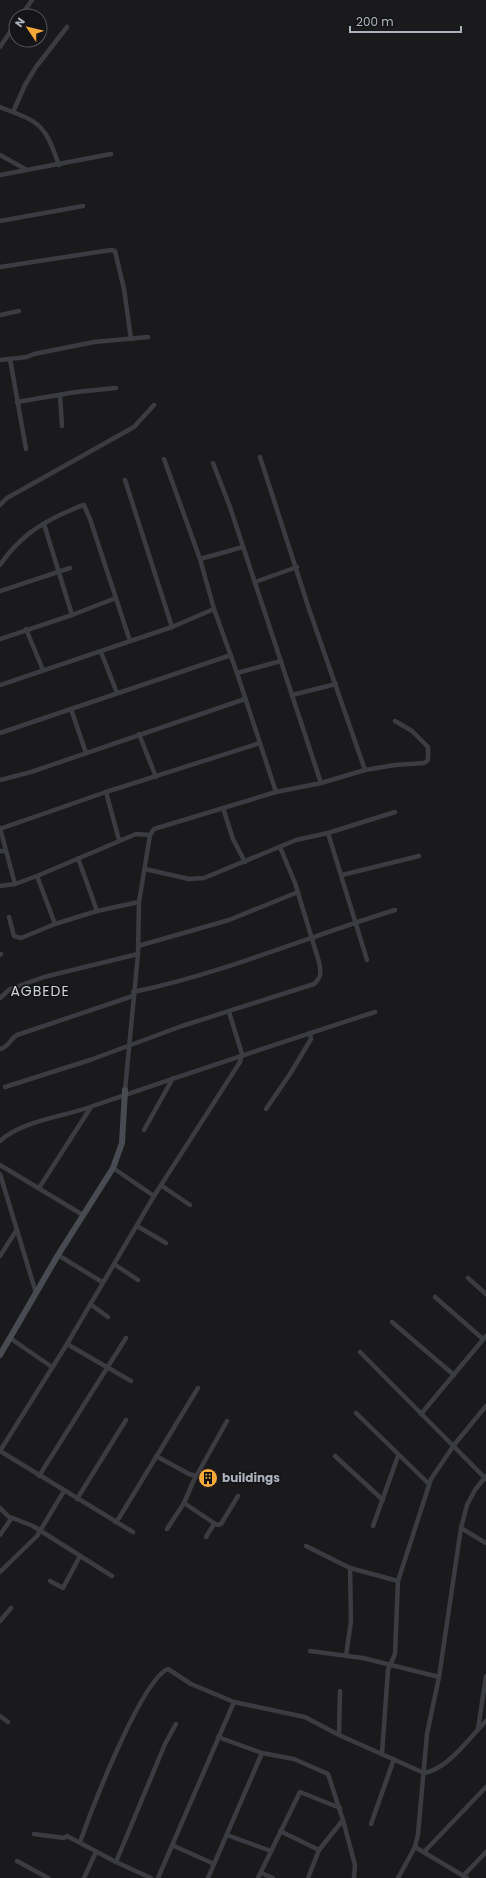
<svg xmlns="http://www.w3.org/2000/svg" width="486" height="1878" font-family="Poppins,sans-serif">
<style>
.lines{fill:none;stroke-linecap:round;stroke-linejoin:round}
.street{stroke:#3a3c41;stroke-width:4.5}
.secondary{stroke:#484b51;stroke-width:6}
.labels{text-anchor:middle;stroke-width:3.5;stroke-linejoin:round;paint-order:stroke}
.poi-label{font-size:12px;font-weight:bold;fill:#acb2bc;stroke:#151517;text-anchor:start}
.quarter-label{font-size:14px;letter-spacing:1px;fill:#cdd1d8;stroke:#151517}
</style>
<rect width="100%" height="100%" fill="#1a1a1c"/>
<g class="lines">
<g class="street">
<polyline points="21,16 32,0"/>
<polyline points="0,47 16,23"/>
<path d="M0,107C11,112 24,115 34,122C49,132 53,150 59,165"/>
<polyline points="13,112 25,85 36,67 67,27"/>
<polyline points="0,155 27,170"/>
<polyline points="0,175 111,154"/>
<polyline points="0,221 83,206"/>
<polyline points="0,267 111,250 115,251 124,289 131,339"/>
<polyline points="0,315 19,311"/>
<polyline points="10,359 26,449"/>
<polyline points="0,360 27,357 34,354 94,342 148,337"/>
<polyline points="60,395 62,426"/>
<polyline points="17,402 76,392 116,388"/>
<polyline points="260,457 309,609 365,770"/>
<polyline points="164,459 200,559 214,609 237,673 276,792"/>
<polyline points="213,463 230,507 321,783"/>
<polyline points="125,480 172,627 214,609"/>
<polyline points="0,505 7,498 134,427 154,405"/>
<polyline points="44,524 72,615"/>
<polyline points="200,559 243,547"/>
<path d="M0,565C18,539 36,526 64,513C71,511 78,506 84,505L90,519L130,641"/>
<polyline points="255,582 297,567"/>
<polyline points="0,591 70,568"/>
<polyline points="26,629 43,670"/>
<polyline points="0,639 72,615 116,598"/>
<polyline points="101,652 117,693"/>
<polyline points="237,673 281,661"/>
<polyline points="0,685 172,627"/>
<polyline points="292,695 336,684"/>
<polyline points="71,709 231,655"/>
<polyline points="0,733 71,709 86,753"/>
<polyline points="139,734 156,777"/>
<polyline points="0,780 31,772 245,699"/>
<polyline points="106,792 119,840"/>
<polyline points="223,808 233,839 245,862"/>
<polyline points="0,828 15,884"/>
<polyline points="0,829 106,792 260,743"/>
<polyline points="328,833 367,960"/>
<polyline points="0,851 6,851"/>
<polyline points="78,858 97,911"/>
<polyline points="145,869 189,879 204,878 296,840 328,833 395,812"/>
<polyline points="342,875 419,856"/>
<polyline points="37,876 55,924"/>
<polyline points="0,886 15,884 37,876 136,834 150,835"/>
<polyline points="9,917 14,936 21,938 55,924 97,911 139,902"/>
<polyline points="138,946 229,920 298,892"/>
<polyline points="0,955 1,954"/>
<path d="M133,992C224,973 307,937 395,910"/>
<polyline points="0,998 10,989 44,977 138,954"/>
<path d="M0,1049C9,1047 10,1039 17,1035L133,996"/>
<path d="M5,1087L90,1060L182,1026L314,984C322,977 321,971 319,962L295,883L280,847"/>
<polyline points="125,1090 138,954 139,902 150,835 154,829 276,792 321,783 365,770 395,765 424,763 428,760 428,747 412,731 395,721"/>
<polyline points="266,1109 290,1074 311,1039 310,1033"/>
<polyline points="144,1130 173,1078"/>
<path d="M0,1141C21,1121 62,1117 90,1107C185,1074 280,1043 375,1012"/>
<polyline points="0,1165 83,1215"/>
<polyline points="113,1168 154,1196"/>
<polyline points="0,1174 36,1293"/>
<polyline points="162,1186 190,1205"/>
<polyline points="39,1188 91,1107"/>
<polyline points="137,1226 166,1243"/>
<polyline points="58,1255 102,1282"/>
<polyline points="0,1256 16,1231"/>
<polyline points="114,1264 138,1280"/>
<polyline points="468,1278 486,1294"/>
<polyline points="435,1297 483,1339"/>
<polyline points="90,1304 108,1317"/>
<polyline points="392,1322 454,1375"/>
<polyline points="10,1338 52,1367"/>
<polyline points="67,1344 131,1381"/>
<polyline points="360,1352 486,1479"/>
<polyline points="356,1413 429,1484"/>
<polyline points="421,1414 486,1336"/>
<polyline points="227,1421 193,1482 184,1503 217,1525 221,1524 238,1496"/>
<polyline points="156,1456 189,1474 196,1476"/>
<polyline points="335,1456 383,1500"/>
<polyline points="39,1476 126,1338"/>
<polyline points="77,1499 126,1420"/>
<polyline points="0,1508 11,1519 0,1535"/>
<polyline points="10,1517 33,1526 112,1576"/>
<polyline points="115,1522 119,1518 198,1388"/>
<polyline points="373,1526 398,1456"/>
<polyline points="461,1528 486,1543"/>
<polyline points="167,1529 184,1503"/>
<polyline points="133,1532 0,1451 67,1344 154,1196 240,1062 242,1054 229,1012"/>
<polyline points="206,1537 214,1524"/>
<polyline points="306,1546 350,1568 398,1581"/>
<polyline points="0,1572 37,1536 64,1491"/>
<polyline points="50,1581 63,1588 80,1556"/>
<polyline points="0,1621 11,1608"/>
<polyline points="310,1651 363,1658 439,1677"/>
<polyline points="346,1656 351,1621 350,1568"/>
<polyline points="0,1716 8,1722"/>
<polyline points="478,1729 486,1676"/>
<polyline points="339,1735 340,1691"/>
<polyline points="218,1737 262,1753 294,1759 328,1774 343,1820 355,1865 354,1878"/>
<polyline points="382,1753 388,1670 395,1654 398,1581 431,1479 454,1445 486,1406"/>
<polyline points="371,1824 394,1759"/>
<polyline points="280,1831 319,1850"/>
<polyline points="34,1834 64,1838 67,1836 116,1862 151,1878"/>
<polyline points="227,1835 271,1851"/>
<path d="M80,1842C91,1811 141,1680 168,1669L191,1684L234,1702L305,1717L339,1735L424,1773C448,1769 469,1738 486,1721"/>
<polyline points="172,1845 214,1864"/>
<polyline points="415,1847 467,1878"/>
<polyline points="424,1852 486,1787"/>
<polyline points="17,1861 48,1878"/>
<polyline points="116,1862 165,1744 176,1724"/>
<polyline points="261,1873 273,1878"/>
<polyline points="463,1876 486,1852"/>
<polyline points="84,1878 96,1852"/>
<polyline points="158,1878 234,1702"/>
<polyline points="208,1878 262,1753"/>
<polyline points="258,1878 300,1792 340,1808"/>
<polyline points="308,1878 319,1850 343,1820"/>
<polyline points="398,1878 415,1847 418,1834 427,1734 439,1677 461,1528 467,1505 475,1490 486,1476"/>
</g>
<polyline class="secondary" points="0,1355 58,1255 113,1168 122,1143 125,1090"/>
</g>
<defs>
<g id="building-disc" transform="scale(1)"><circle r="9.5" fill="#f7a937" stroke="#151517"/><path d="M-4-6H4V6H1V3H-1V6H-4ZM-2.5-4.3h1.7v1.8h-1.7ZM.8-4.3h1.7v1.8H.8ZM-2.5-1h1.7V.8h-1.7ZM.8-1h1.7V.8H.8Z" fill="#111"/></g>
</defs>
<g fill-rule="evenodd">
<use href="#building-disc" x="208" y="1478"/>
</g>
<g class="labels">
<g class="poi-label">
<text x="222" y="1482">buildings</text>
</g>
<g class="quarter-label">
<text x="40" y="996">AGBEDE</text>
</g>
</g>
<g transform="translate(28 28) rotate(305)"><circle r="19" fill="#151517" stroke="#515459"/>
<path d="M0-3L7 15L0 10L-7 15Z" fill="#f7a937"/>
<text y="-6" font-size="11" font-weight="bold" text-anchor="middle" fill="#acb2bc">N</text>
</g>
<path d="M350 26v6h111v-6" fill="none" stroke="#acb2bc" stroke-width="2"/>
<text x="356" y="26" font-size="12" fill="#acb2bc" stroke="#151517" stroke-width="3" paint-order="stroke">200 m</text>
</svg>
